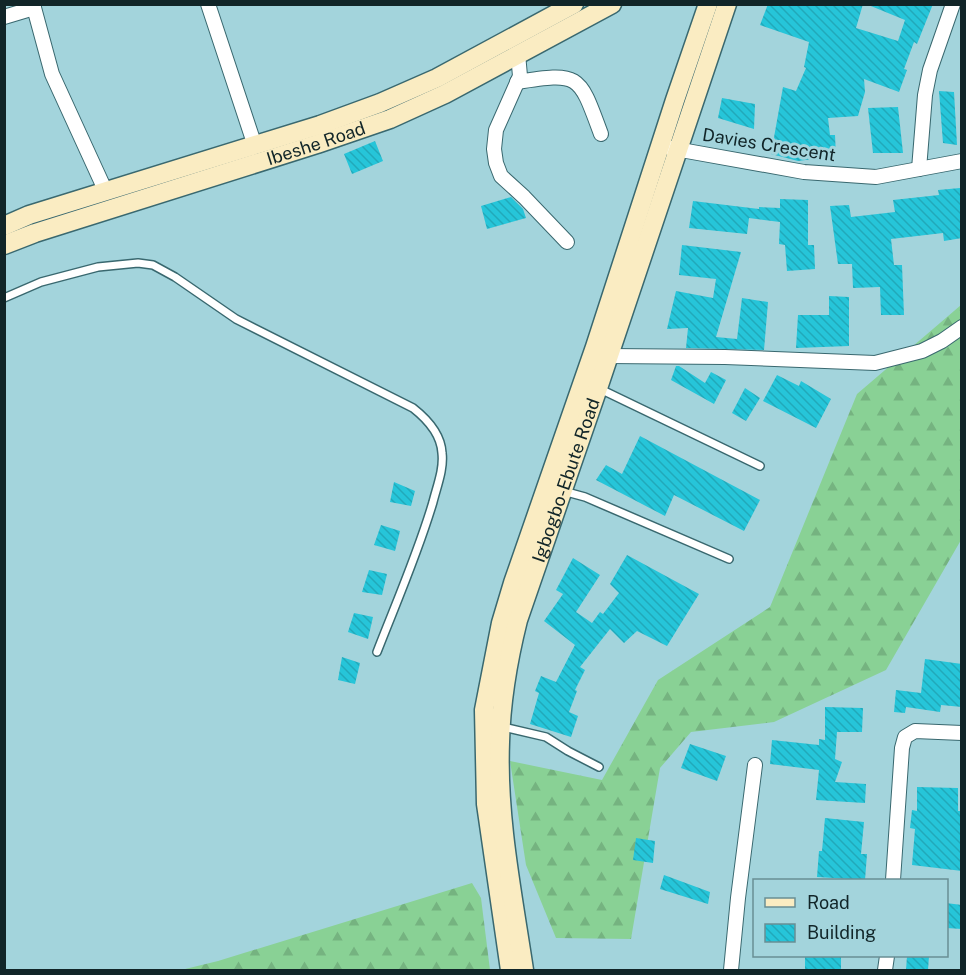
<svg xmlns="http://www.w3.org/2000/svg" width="966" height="975" font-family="'Public Sans',sans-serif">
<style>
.forest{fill:url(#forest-firs)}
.building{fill:url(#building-back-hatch)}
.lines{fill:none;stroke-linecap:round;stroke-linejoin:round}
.lane-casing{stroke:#39686f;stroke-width:10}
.street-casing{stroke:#39686f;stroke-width:16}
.secondary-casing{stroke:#39686f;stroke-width:21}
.lane{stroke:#fff;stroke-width:7}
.street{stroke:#fff;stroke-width:14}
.secondary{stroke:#faecc2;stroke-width:18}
.labels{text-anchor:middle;stroke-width:6;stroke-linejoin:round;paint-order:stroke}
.street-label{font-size:18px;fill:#112528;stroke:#a3d4dc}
</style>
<defs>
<pattern id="forest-firs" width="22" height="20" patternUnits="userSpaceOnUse" patternTransform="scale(1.5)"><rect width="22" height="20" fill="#89d195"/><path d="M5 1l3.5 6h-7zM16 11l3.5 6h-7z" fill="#75b380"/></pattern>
<pattern id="building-back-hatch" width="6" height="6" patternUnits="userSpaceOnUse" patternTransform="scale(1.5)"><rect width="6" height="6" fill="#26c5d9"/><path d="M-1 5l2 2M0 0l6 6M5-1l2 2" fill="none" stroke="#21a9ba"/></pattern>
</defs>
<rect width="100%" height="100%" fill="#a3d4dc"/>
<g class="forest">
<polygon points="961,305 961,540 886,670 774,722 691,732 660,768 631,939 556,938 526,865 510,761 602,780 658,680 770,607 857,394"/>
<polygon points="472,883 481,898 490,970 181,970 218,961"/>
</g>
<g class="building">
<polygon points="768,4 863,4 856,28 898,41 905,20 866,4 933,4 917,44 914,42 904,69 907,70 899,92 864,79 865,92 858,116 828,118 830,135 835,135 836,156 798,161 771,154 783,87 796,91 806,68 804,67 809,42 760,25"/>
<polygon points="939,91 954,92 957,145 943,143"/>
<polygon points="722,98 755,104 754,129 718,118"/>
<polygon points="898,107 903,153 873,153 868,108"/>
<polygon points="375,141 383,161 352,174 344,154"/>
<polygon points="960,188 962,238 944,241 943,233 891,239 894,265 902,265 904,315 881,315 880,287 853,288 852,264 838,264 830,206 849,205 851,217 895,212 893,200 939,195 938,190"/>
<polygon points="511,197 523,209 526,218 487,229 481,206"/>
<polygon points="780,199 808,200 808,245 814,245 815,269 787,271 785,245 779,244 780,222 749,218 747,234 689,228 693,201 759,209 759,207 780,208"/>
<polygon points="682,245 741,252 716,337 737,339 742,298 768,302 764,350 686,348 688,328 667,329 676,291 713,298 716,279 679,275"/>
<polygon points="829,296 849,297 849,346 796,348 798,315 829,315"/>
<polygon points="676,366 679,366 705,383 711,372 726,380 714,404 671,380"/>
<polygon points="777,375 799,386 801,381 831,399 816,428 763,401"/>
<polygon points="745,388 760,398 746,421 732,413"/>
<polygon points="640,436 760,500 744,531 674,495 665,516 596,480 606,465 622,474"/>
<polygon points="394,482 415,491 411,506 390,502"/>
<polygon points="381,525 400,531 395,551 374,545"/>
<polygon points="627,555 699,594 667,646 637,631 624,643 610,629 580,667 585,670 575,690 577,691 569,712 578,716 571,737 530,724 539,693 535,691 541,676 556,682 575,645 544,621 563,594 556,590 573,558 600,575 576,612 592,623 600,612 603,614 619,593 610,584"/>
<polygon points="369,570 387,574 382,595 362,592"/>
<polygon points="354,613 373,617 368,639 348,632"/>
<polygon points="342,657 360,663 355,684 338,680"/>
<polygon points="925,659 962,664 962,707 941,705 940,712 906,707 905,713 894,712 896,690 921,693"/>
<polygon points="825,707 863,708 862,732 837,732 835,759 842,762 835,782 866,784 865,803 816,800 819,770 770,764 772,740 819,745 819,739 825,740"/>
<polygon points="690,744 726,756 717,781 681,768"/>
<polygon points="917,787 958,788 958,811 962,811 962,871 912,865 915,829 910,828 912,810 917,811"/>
<polygon points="825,818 864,822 861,854 867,854 865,880 817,877 819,851 822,851"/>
<polygon points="636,838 655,841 653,863 633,860"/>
<polygon points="664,875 710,892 708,904 660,889"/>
<polygon points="946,903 962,905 962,929 946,928"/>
<rect x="805" y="956" width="36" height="14"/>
<polygon points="907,956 929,956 928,970 906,970"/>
</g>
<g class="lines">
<g class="lane-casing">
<g id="lane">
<path d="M4,298L41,282L98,267L138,263L153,265L175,277L236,319L413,408C427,419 441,434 442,453C444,469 437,486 433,502C418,553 396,603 377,652"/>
<polyline points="598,388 760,466"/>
<polyline points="563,491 585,497 729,559"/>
<polyline points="503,727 546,737 568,751 599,767"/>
</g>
</g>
<g class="street-casing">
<g id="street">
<polyline points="33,4 52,74 106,192"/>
<polyline points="208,4 255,146"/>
<polyline points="4,17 34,8"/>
<polyline points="518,54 520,76 496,130 494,149 496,163 501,176 524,197 567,242"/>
<path d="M517,82C580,72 579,74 601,134"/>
<polyline points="670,148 804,172 876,177 962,161"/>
<polyline points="919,169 925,95 930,70 953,4"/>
<polyline points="608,356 725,357 875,363 922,351 942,341 962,327"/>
<polyline points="893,880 902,748 905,737 915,731 962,733"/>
<polyline points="731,970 738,898 755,765"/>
<polyline points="885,970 887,956"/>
</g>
</g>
<g class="secondary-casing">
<g id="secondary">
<polyline points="4,226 29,215 320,125 380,103 437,78 574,4"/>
<path id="s1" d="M4,245L35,233L317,144L390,119L445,94L612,4"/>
<polyline points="510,970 486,804 484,710 501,623 513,583 595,347 675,100 708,4"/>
<path id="s2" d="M524,970C513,896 497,818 500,742C501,700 508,660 518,620L598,388L727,4"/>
</g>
</g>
<use href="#lane" class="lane"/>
<use href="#street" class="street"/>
<use href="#secondary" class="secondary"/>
</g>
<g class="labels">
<g class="street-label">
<text dy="6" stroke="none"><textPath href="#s1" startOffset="328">Ibeshe Road</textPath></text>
<text transform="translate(769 145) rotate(9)" y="6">Davies Crescent</text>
<text dy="6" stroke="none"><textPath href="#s2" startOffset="501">Igbogbo-Ebute Road</textPath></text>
</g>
</g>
<rect width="966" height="975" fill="none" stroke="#112528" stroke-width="12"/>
<rect x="753" y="879" width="195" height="78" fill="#a3d4dc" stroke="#698e94" stroke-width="1.5"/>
<rect x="765" y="898" width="30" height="9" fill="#faecc2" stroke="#698e94" stroke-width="1.5"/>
<text x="807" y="909" font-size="18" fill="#112528">Road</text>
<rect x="765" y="924" width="30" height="18" fill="url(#building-back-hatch)" stroke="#698e94" stroke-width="1.5"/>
<text x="807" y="939" font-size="18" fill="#112528">Building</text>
</svg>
